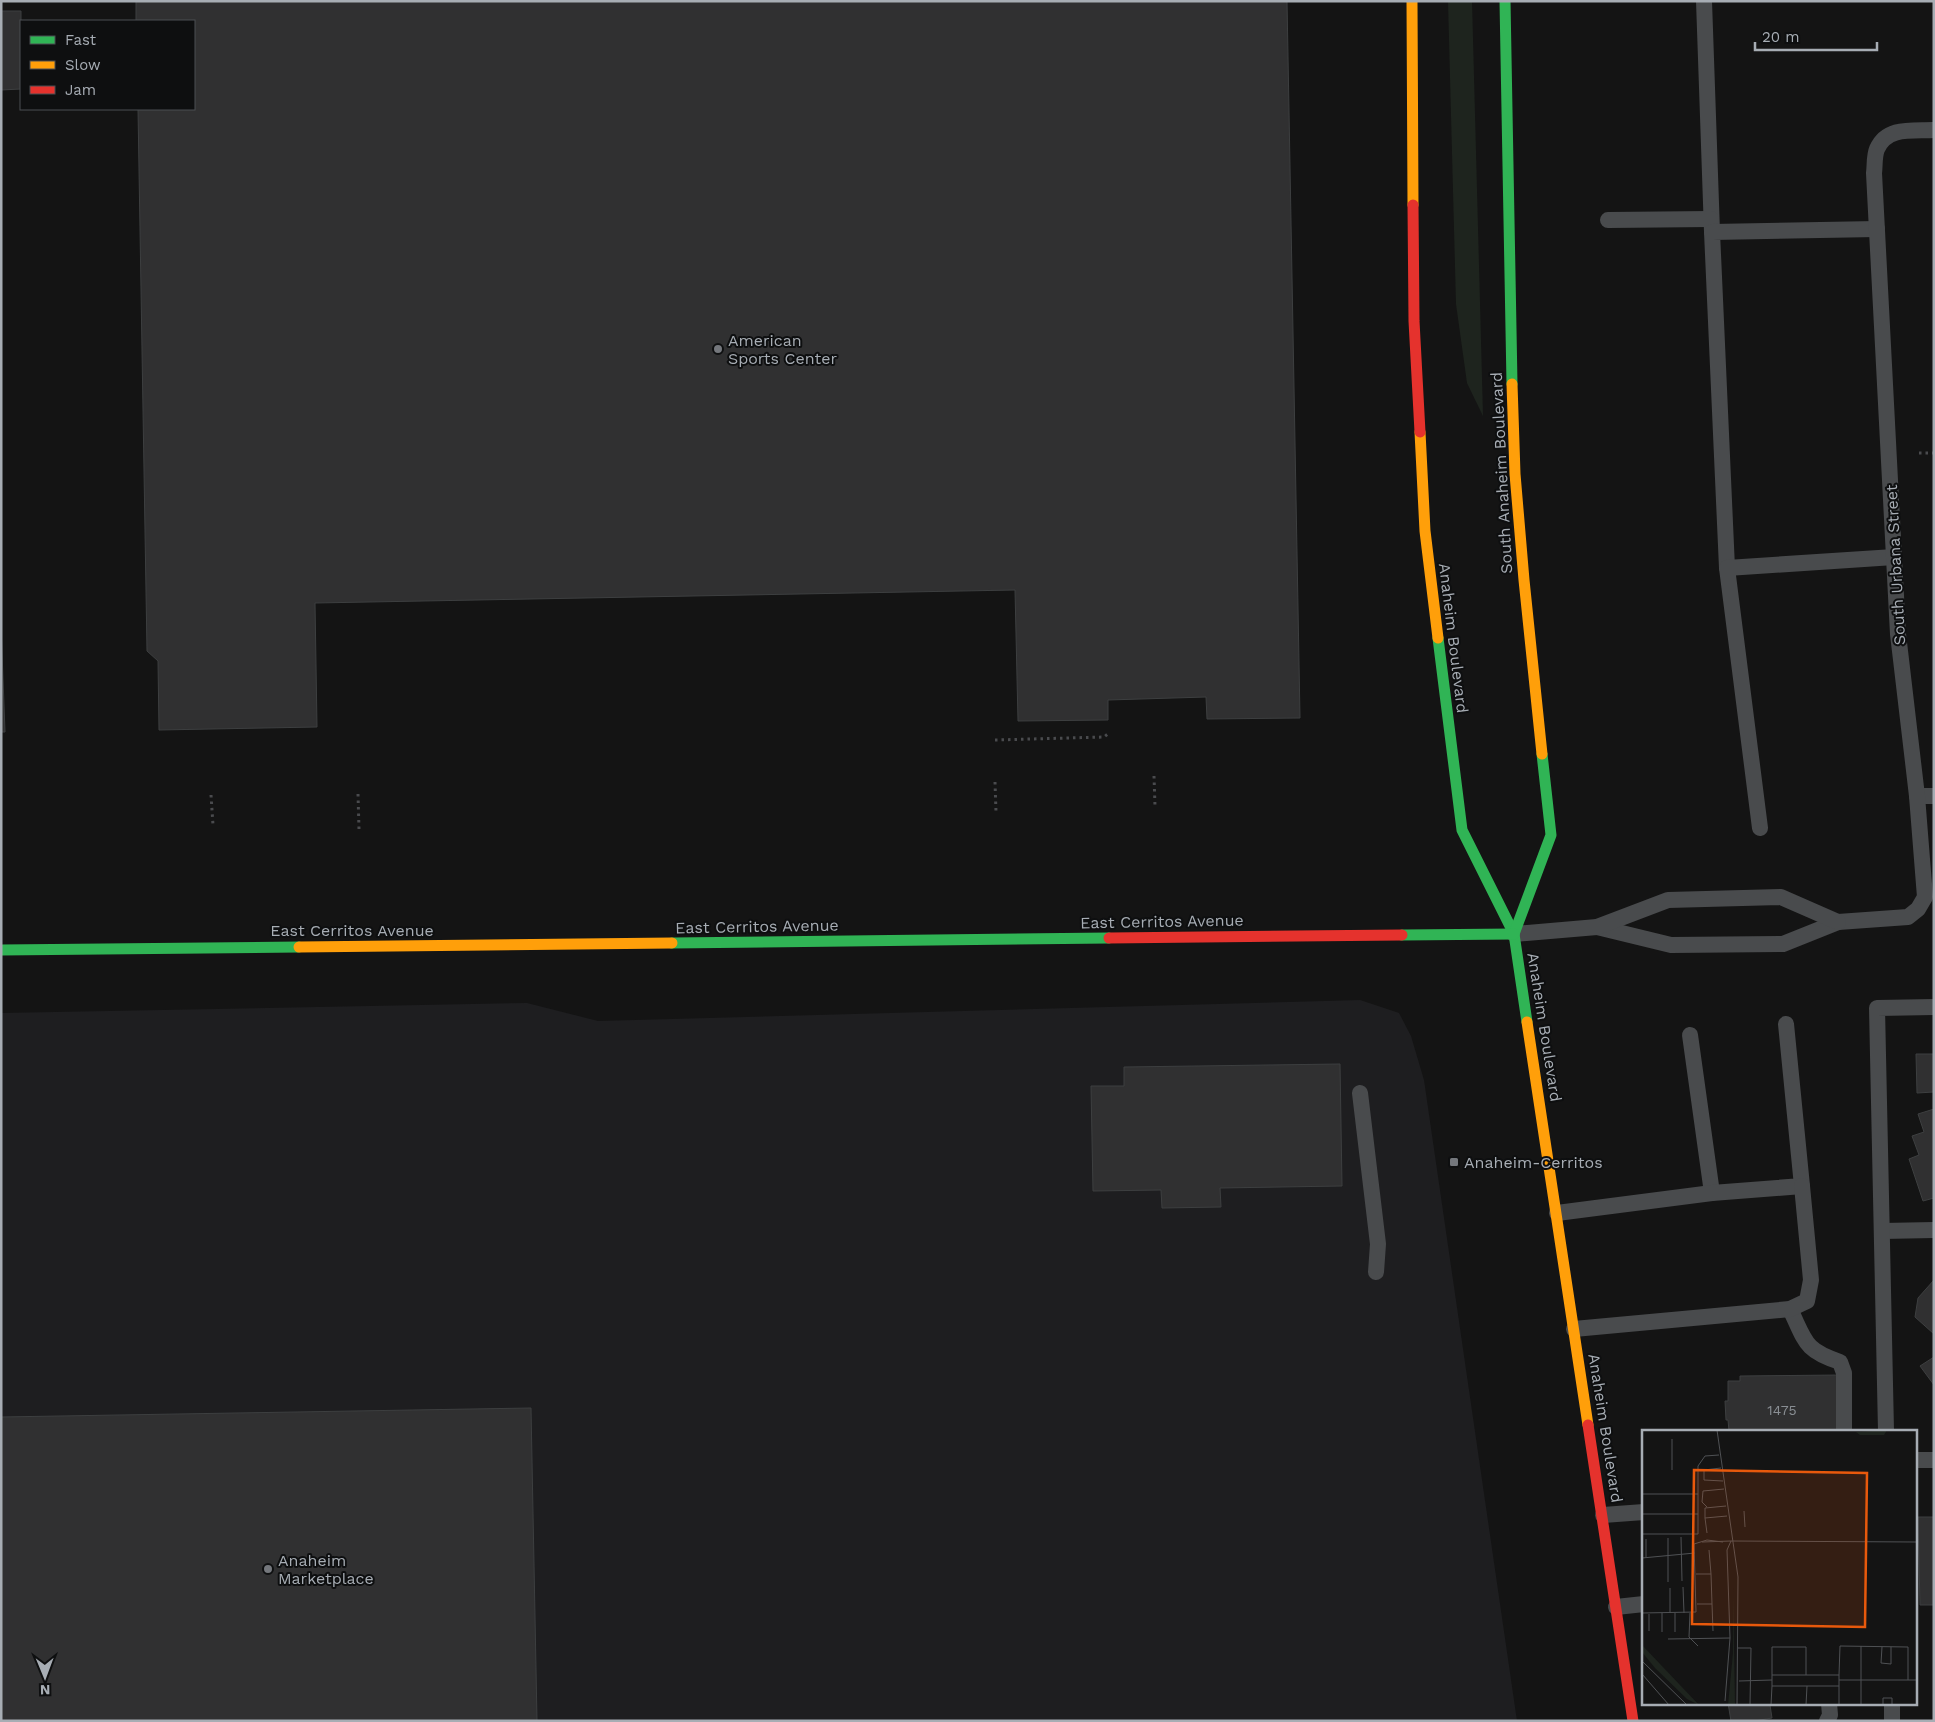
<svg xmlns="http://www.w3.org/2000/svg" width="1935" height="1722" font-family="'Work Sans',sans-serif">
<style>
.built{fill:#1e1e20}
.green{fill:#1e241e}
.building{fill:#303031;stroke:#3d3f40}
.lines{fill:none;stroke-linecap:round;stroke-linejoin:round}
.path{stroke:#4a4b4e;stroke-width:3;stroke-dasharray:2.5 4;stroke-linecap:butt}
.lane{stroke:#494b4d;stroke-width:16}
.fast{stroke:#30b455;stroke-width:11}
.slow{stroke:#ff9f0a;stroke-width:11}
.jam{stroke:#e5322d;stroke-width:11}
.poi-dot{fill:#74777c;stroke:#0e0f10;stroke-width:2}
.labels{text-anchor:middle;stroke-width:4;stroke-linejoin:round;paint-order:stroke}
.number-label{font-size:14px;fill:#898e93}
.poi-label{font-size:16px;fill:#a7adb4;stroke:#0e0f10;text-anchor:start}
.street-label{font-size:16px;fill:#a7adb4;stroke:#0e0f10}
.inset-road{fill:none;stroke:#4f5154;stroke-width:1}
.view{fill:#e8590c;fill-opacity:0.15;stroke:#e8590c;stroke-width:2.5}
.inset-edge{fill:none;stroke:#a7adb4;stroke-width:2.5}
</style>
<rect width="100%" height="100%" fill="#141414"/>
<polygon class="built" points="1360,1000 1399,1013 1411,1036 1424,1080 1517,1721 1,1721 1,1013 527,1003 598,1021"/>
<polygon class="green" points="1448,1 1472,1 1483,416 1467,383 1456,304"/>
<g class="building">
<polygon points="136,1 1287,1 1300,718 1207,719 1206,697 1108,700 1108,720 1018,721 1015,590 315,603 317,727 159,730 158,661 147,651 138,109 194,109 194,21 136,21"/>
<polygon points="1,11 21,11 21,89 1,90"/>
<polygon points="1,625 5,732 1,732"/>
<polygon points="1916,1054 1934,1054 1934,1092 1917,1093"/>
<polygon points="1340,1064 1342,1186 1220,1188 1221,1207 1162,1208 1161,1190 1093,1191 1091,1086 1124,1086 1124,1067"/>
<polygon points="1934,1109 1934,1198 1923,1201 1909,1159 1919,1155 1912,1136 1924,1132 1918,1114"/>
<polygon points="1934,1280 1934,1334 1915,1317 1918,1298"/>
<polygon points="1934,1357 1934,1385 1920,1366"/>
<polygon points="1839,1375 1840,1431 1729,1431 1728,1420 1726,1420 1725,1401 1728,1401 1728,1381 1740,1381 1740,1376"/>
<polygon points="531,1408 537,1721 1,1721 1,1417"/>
<polygon points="1918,1517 1934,1517 1934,1605 1920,1605"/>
<polygon points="1728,1703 1785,1703 1770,1705 1772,1718 1754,1721 1731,1721"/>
</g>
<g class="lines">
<g class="path">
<polyline points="1919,453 1934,453"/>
<polyline points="995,740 1104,737 1109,733"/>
<polyline points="1154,776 1155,806"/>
<polyline points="995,782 996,812"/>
<polyline points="358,794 359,829"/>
<polyline points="211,795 213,825"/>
</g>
<g class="lane">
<polyline points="1704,1 1712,232"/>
<polyline points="1608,220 1711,219"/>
<polyline points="1727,568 1712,232 1877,229"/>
<polyline points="1917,796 1934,796"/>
<polyline points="1760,828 1727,568 1894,557"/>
<path d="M1597,927L1671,945L1783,944L1838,922L1908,917L1918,909L1925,897L1917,796L1898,634L1874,173C1875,166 1874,156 1877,149C1887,126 1913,131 1934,130"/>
<polyline points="1514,934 1597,927 1668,900 1781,897 1838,922"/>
<polyline points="1690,1035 1712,1193"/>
<polyline points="1360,1093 1378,1244 1376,1272"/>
<polyline points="1557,1213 1712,1193 1802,1186 1786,1024"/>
<polyline points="1882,1231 1934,1230"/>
<path d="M1790,1309C1806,1342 1804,1350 1840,1362L1844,1373V1431"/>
<polyline points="1574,1329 1790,1309 1807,1301 1811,1280 1802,1186"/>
<polyline points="1886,1431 1877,1008 1934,1007"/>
<polyline points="1916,1460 1934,1460"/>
<polyline points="1603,1515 1644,1512"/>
<polyline points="1616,1607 1644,1604"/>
<polyline points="1892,1703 1892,1721"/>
<polyline points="1827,1721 1830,1715 1829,1703"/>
</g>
<g class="fast">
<polyline points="1505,1 1512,384"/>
<polyline points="1438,638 1462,830 1514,934 1527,1022"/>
<polyline points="1514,934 1551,835 1542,754"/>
<polyline points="1402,935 1514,934"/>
<polyline points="672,943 1109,938"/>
<polyline points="1,950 299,947"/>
</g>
<g class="slow">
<polyline points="1412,1 1413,205"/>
<polyline points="1512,384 1515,474 1524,580 1542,754"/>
<polyline points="1420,432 1425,531 1438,638"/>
<polyline points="299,947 672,943"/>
<polyline points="1527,1022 1588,1425"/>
</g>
<g class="jam">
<polyline points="1413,205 1414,321 1420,432"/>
<polyline points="1109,938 1402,935"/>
<polyline points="1588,1425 1633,1721"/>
</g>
</g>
<g class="poi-dot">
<circle cx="718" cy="349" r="5"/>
<rect x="1449" y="1157" width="10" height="10" rx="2.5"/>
<circle cx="268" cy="1569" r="5"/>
</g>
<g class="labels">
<g class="number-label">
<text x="1782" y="1415">1475</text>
</g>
<g class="poi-label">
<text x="728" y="346">American<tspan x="728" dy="18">Sports Center</tspan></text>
<text x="1464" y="1168">Anaheim-Cerritos</text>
<text x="278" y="1566">Anaheim<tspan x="278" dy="18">Marketplace</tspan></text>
</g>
<g class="street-label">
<text transform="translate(1501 473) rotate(-93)" y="6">South Anaheim Boulevard</text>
<text transform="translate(1895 565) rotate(-93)" y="6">South Urbana Street</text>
<text transform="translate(1454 638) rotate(83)" y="6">Anaheim Boulevard</text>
<text transform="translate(1162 921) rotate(-1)" y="6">East Cerritos Avenue</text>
<text transform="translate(757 926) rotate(-1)" y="6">East Cerritos Avenue</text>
<text x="352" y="936">East Cerritos Avenue</text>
<text transform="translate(1545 1027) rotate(81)" y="6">Anaheim Boulevard</text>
<text transform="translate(1606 1428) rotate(81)" y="6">Anaheim Boulevard</text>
</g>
</g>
<g transform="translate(1642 1430)">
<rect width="275" height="275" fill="#141414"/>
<path d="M245,0L242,5H218L214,2ZM91,158L93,274L86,275L91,223ZM0,215L57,275L45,269L13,238L0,222Z" fill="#1e241e"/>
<path class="inset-road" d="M75,0L96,147L95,275M79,38L62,40V50L81,51M30,40V9M0,64H56M65,77L60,72L61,61L82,59M102,81L103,97M0,84H56M63,88V78L84,76M65,103L63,88L85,86M0,104H56V36L63,26L77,25M39,107L40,151M26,108V152M4,109V128M89,111L275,112M60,112L89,111M0,128L53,123M54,144H69L67,120M41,157L42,183M28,158V183M55,174H70L69,144M70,174L71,201M0,183L54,182L52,114L65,110L81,112M33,183V202M48,183L47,207L56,216M7,201V184M20,202V183M26,209L88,208M219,216V275M240,217L239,233L249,234V217M96,218H109L108,275M0,231L45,275M0,244L27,275M130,245H164M197,245L198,216L266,217V250M197,250H275M97,251L130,250M197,256H130V217H164V245H197V275M83,271L88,208L85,120L89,111M129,275L130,256M164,275L165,256M241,275V268H250V275"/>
<path class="view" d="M52,40L225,43L223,197L50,194Z"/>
<rect width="275" height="275" class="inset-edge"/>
</g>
<rect width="1935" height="1722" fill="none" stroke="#a7adb4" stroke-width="5"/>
<rect x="20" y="20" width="175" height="90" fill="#0e0f10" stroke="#4b4e52"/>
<rect x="30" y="36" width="25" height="8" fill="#30b455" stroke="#4b4e52"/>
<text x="65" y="45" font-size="15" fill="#a7adb4">Fast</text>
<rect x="30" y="61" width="25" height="8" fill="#ff9f0a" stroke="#4b4e52"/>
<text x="65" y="70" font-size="15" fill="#a7adb4">Slow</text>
<rect x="30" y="86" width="25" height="8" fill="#e5322d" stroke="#4b4e52"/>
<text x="65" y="95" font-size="15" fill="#a7adb4">Jam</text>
<g transform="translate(45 1677) rotate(179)" stroke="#0e0f10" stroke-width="4" paint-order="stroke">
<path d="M0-4L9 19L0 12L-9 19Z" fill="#a7adb4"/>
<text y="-8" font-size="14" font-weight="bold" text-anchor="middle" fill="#a7adb4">N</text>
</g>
<path d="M1755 42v8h122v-8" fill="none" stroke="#a7adb4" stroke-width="2.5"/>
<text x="1762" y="42" font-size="15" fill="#a7adb4" stroke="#0e0f10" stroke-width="4" paint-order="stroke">20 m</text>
</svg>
